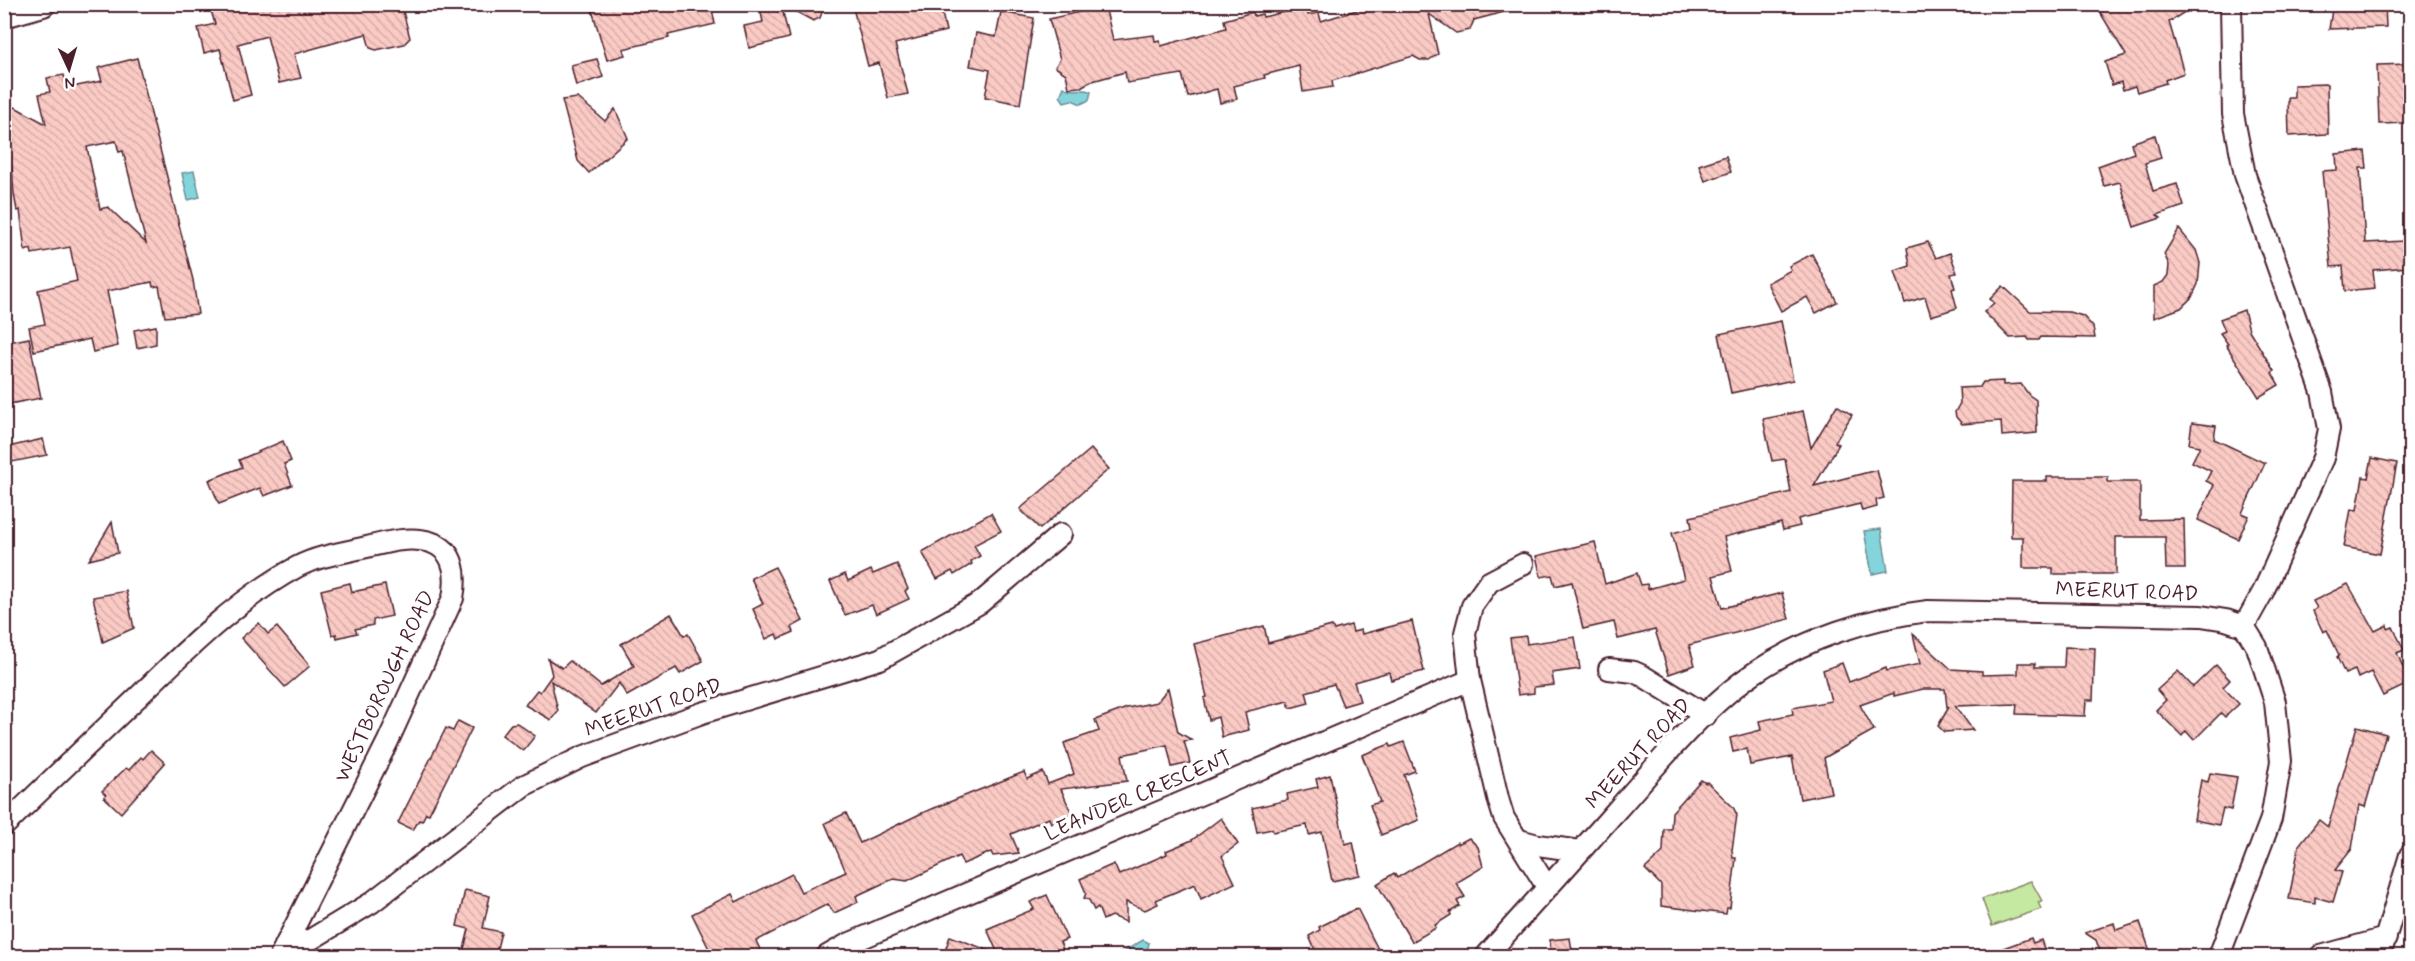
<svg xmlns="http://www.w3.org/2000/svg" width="2415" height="961" font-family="Mynerve,sans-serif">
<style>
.garden{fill:#c6e9a2;stroke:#888466;stroke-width:1.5}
.water{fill:#83d5db;stroke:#6c8c95;stroke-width:1.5}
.building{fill:url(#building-back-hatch);stroke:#4a1f2b;stroke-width:1.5;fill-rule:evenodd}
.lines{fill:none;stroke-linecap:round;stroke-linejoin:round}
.minor-casing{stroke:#4a1f2b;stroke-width:24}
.tertiary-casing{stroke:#4a1f2b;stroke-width:28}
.minor{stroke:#fff;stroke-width:20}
.tertiary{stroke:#fff;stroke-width:24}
.labels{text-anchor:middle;stroke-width:6;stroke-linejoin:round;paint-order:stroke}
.street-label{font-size:21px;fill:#4a1f2b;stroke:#fff}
</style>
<defs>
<pattern id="building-back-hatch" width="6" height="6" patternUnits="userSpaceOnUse" patternTransform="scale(1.5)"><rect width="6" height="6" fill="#facac4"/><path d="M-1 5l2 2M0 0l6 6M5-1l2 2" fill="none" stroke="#d8ada9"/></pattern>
</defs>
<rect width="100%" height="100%" fill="#fff"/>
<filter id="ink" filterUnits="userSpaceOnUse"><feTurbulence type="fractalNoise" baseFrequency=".0167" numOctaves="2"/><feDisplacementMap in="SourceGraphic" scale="12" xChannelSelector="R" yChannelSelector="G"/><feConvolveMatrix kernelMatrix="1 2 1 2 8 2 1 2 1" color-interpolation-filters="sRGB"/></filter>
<g filter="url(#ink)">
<polygon class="garden" points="2031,881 2042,901 2038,902 2041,909 1992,926 1982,899"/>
<g class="water">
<path d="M1064,87C1072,93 1082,87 1091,92L1089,100L1081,104L1072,100L1064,102L1060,96Z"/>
<polygon points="194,171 200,197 188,200 182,173"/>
<polygon points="1881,529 1888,571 1872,574 1864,531"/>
<polygon points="1143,940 1149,943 1146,956 1113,956 1113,955 1123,952"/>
</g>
<g class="building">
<polygon points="209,4 401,4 410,38 404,44 376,50 370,48 366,34 294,54 301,78 279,83 267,36 238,44 251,95 233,100 220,49 204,53 198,28 215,24"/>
<polygon points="612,4 711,4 715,24 668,35 669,38 623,49 625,55 607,60 592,10"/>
<polygon points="759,4 781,4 789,38 749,48 744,26 763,22"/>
<polygon points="782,4 825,4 820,18 813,21"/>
<polygon points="852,4 940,4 946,31 895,44 908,94 888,98 879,63 868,66"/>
<polygon points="1376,4 1512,4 1512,10 1474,20 1470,30 1456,33 1429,14 1438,54 1429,60 1420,60 1413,56 1332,81 1333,87 1303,92 1299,66 1264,75 1265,78 1234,86 1237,99 1220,103 1217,89 1188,97 1182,74 1127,83 1125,72 1089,82 1081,87 1069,88 1066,74 1055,67 1060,59 1049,19 1105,6 1113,40 1154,35 1155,41 1160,40 1161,46 1226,28 1224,20 1253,12 1254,16 1262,14 1263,17 1306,7 1308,15 1319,13 1321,21"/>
<polygon points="2095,4 2197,4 2169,22 2184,73 2165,80 2166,83 2137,92 2135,86 2123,90 2121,82 2112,85 2105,62 2126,55"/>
<polygon points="2333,4 2385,4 2386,27 2329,29"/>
<polygon points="1001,12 1034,18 1020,104 985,97 990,70 970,66 976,33 996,37"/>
<path d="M137,58L193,280L198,314L165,317L159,286L153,287L152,282L107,291L118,346L93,352L90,339L34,351L29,327L45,324L38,290L77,281L70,247L32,254L31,249L25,251L20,210L17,211L14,194L12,169L4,133V107H15L46,124L39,94L50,92L47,78L64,75L67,88L102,81L98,68ZM116,141L119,152L123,151L146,243L108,207L100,209L87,147Z"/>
<polygon points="597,59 603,77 576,86 571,65"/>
<polygon points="2410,64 2410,123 2379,124 2377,65"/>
<polygon points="2327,84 2328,134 2289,136 2288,98 2294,98 2294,85"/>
<polygon points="578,98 605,121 615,109 628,138 589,173 578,161 562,100"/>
<polygon points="2155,135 2161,158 2145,163 2153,191 2177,184 2184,206 2157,215 2161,218 2134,227 2120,182 2104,186 2098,166 2134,153 2131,143"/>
<polygon points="2365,151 2367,168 2360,168 2365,243 2405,241 2408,267 2373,270 2375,288 2345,291 2343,266 2331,267 2322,171 2337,170 2336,154"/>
<polygon points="1726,156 1731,172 1705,181 1699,165"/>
<polygon points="2179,229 2196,250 2200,263 2198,284 2192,297 2181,308 2154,318 2154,286 2163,282 2168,275 2169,265 2164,254"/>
<polygon points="1928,242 1936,258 1950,253 1957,273 1951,274 1955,288 1952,289 1957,308 1931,316 1925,297 1905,303 1895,271 1910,266 1907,248"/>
<polygon points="1812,254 1837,302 1816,313 1807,297 1781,311 1767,283 1791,270 1789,266"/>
<polygon points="2003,286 2030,311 2069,312 2083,316 2093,327 2095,338 2041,337 2039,340 2029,340 2027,337 2010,338 1984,312 1994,303 1990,299"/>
<polygon points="2244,310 2249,330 2274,371 2272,373 2279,385 2259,397 2226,345 2228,344 2220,333 2225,331 2220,319"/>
<polygon points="1781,321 1793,380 1731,393 1719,334"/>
<polygon points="156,326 156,344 137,348 134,330"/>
<polygon points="29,338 41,398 4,405 4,343"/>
<polygon points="2003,381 2003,385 2021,384 2029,395 2036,400 2037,433 2002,436 2001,421 1962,424 1956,417 1955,412 1960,403 1959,388 1980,387 1983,382"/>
<polygon points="1837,405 1852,415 1835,442 1839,444 1814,486 1877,470 1884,498 1876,500 1877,507 1862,511 1860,504 1798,519 1800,526 1783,530 1781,523 1724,537 1732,571 1713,576 1722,608 1782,593 1789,619 1689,645 1695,665 1669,674 1655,630 1618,639 1614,622 1583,629 1572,582 1555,586 1552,575 1541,577 1536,556 1595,542 1605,584 1637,573 1641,585 1647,584 1648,589 1684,579 1672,533 1692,528 1690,517 1791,492 1785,459 1772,461 1763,419 1803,411 1811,448"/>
<polygon points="2192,423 2216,426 2214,439 2265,463 2242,513 2249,516 2238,539 2198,520 2214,485 2206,481 2211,471 2192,462 2200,446 2189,444"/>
<polygon points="43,439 47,455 12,462 8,447"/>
<polygon points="283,441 291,461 284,464 292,485 264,496 260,488 219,504 209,480 242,467 239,460"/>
<polygon points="1091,449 1109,469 1040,529 1020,509"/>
<polygon points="2372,458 2397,463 2380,554 2344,547 2351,509 2357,510 2363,477 2368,478"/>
<polygon points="2047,477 2108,477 2108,482 2140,482 2140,520 2184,519 2185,569 2166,569 2165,537 2116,537 2116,574 2053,574 2053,568 2023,568 2023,537 2011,537 2012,481 2047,481"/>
<polygon points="991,513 1001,531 974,545 980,556 971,561 972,564 954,575 952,571 937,579 922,552"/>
<polygon points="112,522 118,553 89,560"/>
<polygon points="897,564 908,589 905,591 909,599 876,614 872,605 845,615 830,581 845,574 848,581 871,570 873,574"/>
<polygon points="775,567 803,621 792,627 794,632 778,639 776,634 766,639 753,609 763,604 751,578"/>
<polygon points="350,583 352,592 385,585 392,616 373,620 373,625 355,629 357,633 337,638 336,634 332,635 321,590"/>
<polygon points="2348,584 2375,631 2387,625 2388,629 2393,627 2404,650 2397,653 2410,683 2383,696 2371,672 2358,678 2355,670 2345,674 2337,657 2339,655 2327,630 2323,632 2313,611 2317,608 2313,601"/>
<polygon points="126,591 134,628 103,642 93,597"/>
<polygon points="671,614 684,636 688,634 703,661 680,674 676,668 627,696 619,683 596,713 551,681 558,711 551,720 525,705 537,690 540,692 552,675 548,659 562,668 570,661 601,686 634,666 621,644"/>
<polygon points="1412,621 1424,671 1391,680 1389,672 1354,682 1360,701 1343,706 1334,684 1306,692 1309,703 1290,708 1288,701 1245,712 1249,730 1222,737 1218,717 1209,720 1204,698 1207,697 1194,644 1264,626 1268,643 1332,626 1334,630 1351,625 1353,632 1361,630 1362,634"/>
<polygon points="259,623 268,634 277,627 310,666 285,687 241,638"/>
<polygon points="1913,634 1951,669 1982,671 1982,675 2018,674 2018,663 2035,663 2035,667 2064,667 2065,647 2095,648 2093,700 2086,700 2085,716 2016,714 2017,704 1955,706 1973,730 1944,732 1938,726 1949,707 1947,707 1945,689 1923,689 1894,696 1894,693 1860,705 1874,730 1824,758 1831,793 1800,799 1792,757 1750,765 1747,749 1733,752 1730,738 1761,730 1759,721 1793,714 1792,708 1831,701 1823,670 1842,663 1849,682 1886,668 1887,671 1920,664"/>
<polygon points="1526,636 1527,644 1575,637 1580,669 1552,673 1554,685 1534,687 1534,693 1518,695 1510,638"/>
<polygon points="2216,665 2230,680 2223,687 2239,704 2225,717 2221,713 2194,740 2186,731 2182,736 2156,710 2166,700 2157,690 2178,671 2193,687"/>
<polygon points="1168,688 1178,732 1192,740 1184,741 1190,763 1172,767 1167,745 1122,755 1127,781 1061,789 1072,814 1051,823 1049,818 1011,834 1019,853 993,856 991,852 963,864 959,856 907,881 894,879 886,882 856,896 858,902 834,913 828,904 756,941 764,957 713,957 692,914 732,894 736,902 792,874 801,892 846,872 825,823 846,813 860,843 922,813 1024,772 1027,779 1043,772 1048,784 1074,774 1064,743 1099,731 1095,720 1127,708 1157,702"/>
<polygon points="458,721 472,728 429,814 426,813 422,821 419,820 413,830 398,823 446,728 453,731"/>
<polygon points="517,723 535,736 523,751 502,735 511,724"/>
<polygon points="2357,726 2386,734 2365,807 2359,805 2352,849 2335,870 2342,872 2333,902 2315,897 2315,903 2289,899 2299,845 2319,820 2328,827"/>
<polygon points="1404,742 1415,771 1404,775 1419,820 1381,835 1370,805 1380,802 1362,755 1390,744 1391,747"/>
<polygon points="151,750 165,763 121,813 104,797 106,795 102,791 126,768 129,770 141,757 143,759"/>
<polygon points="2210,773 2237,777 2231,810 2223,808 2219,825 2194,820 2201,780 2208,782"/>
<polygon points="1330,775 1345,844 1353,842 1360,875 1332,881 1322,832 1309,835 1307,825 1273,832 1272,829 1257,832 1252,808 1288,800 1287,794 1318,787 1316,779"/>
<polygon points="1701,780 1706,783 1707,782 1733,807 1737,815 1732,850 1733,858 1736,858 1730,908 1727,908 1726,914 1661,906 1661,885 1645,869 1663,852 1664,829 1671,829 1672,812"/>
<polygon points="1221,818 1238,844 1222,856 1235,883 1201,899 1195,884 1156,900 1158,904 1145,910 1126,902 1126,922 1111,916 1103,920 1098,907 1094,910 1089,900 1084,898 1086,893 1080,879 1114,864 1119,875 1167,854 1166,851 1192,840"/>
<polygon points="1469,838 1478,847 1483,867 1456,883 1465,897 1457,901 1460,906 1450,912 1451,915 1435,925 1436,928 1412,942 1377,884 1394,873 1397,878 1457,842 1458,844"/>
<polygon points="465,890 490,896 483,928 501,932 495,957 462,957 469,929 457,926"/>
<polygon points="1047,895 1067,939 1060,942 1066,957 943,957 950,936 998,954 987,929 1034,909 1030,902"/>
<polygon points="1357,908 1382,957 1318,957 1309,936 1320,930 1319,927"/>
<polygon points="2140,922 2152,957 2102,957 2096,940 2085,933 2114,923 2116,930"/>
<polygon points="1570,938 1573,957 1551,957 1550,940"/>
<polygon points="2031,938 2033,943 2041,940 2047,957 1985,957 1984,955"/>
</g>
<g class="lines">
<g class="minor-casing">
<g id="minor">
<polyline points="2231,4 2233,114 2245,175 2322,392 2329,429 2323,458 2263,592 2244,626"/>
<polyline points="1523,564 1489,582 1472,606 1465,633 1470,680 1499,802 1504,818 1547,887"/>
<polyline points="1609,669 1634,672 1643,676 1706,715"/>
<path d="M4,826C49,782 94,739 139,696C186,650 238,599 297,567C318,556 345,552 367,547C387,542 410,536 430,542C456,550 457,576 453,598L388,741L280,956"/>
<polyline points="1519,840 1538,845 1580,851"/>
<polyline points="287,942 310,940 371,903 523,786 582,757 702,713 880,659 980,603 1061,534"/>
<polyline points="827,956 848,944 1470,680"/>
<path d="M1486,956C1529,908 1573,860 1616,811C1656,766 1705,706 1754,673C1804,639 1868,618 1928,611L2201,616L2226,620L2244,626"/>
<polyline points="2219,956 2271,819 2281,761 2275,702 2257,647 2244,626"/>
<polyline points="2321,956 2386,938"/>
<polyline points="2380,956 2410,855"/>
</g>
</g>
<g class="tertiary-casing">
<polyline id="tertiary" points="4,15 43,4"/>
</g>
<use href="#minor" class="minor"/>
<use href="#tertiary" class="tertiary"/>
</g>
</g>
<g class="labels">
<g class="street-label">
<text transform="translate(2127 591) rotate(2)" y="7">MEERUT ROAD</text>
<text transform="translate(384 686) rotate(-65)" y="7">WESTBOROUGH ROAD</text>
<text transform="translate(653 707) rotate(-19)" y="7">MEERUT ROAD</text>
<text transform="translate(1638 753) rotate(-47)" y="7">MEERUT ROAD</text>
<text transform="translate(1138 795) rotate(-23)" y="7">LEANDER CRESCENT</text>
</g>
</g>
<rect width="2415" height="961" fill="none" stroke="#fff" stroke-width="24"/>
<rect x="12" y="12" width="2391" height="937" fill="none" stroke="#4a1f2b" stroke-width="2" filter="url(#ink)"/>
<g transform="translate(69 69) rotate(176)" stroke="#ffffff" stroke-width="4.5" paint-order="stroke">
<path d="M0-4.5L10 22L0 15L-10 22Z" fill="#4a1f2b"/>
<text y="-9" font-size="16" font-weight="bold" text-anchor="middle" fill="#4a1f2b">N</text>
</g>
</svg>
